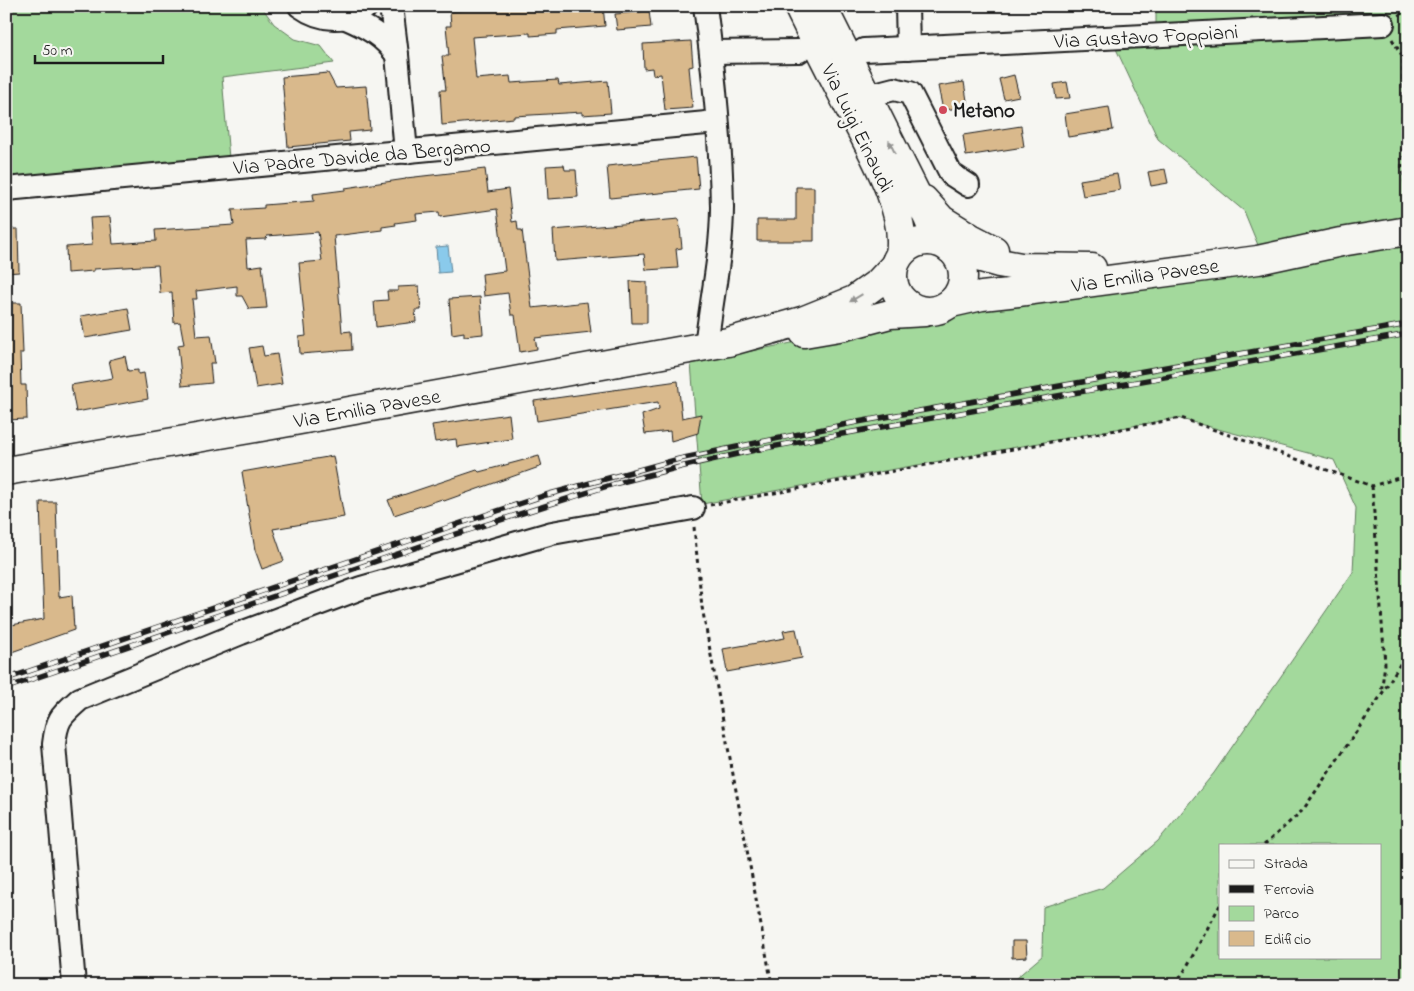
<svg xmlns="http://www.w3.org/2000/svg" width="1414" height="991" font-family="'Indie Flower',sans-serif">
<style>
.green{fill:#a3d99c;stroke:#607a5c;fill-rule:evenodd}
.water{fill:#8acaeb;stroke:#5e8498}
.building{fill:#d9b98c;stroke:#1c1c1c}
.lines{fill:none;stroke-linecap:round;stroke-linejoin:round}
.minor-casing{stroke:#1c1c1c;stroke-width:26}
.major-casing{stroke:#1c1c1c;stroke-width:31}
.path{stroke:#1c1c1c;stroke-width:3;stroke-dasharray:4 4;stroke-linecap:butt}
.minor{stroke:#f6f6f2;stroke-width:22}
.major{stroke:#f6f6f2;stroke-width:28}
.rail-casing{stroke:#1c1c1c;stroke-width:5.5}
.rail{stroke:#f6f6f2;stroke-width:4;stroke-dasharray:11;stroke-linecap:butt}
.oneway{fill:#949492}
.poi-dot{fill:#d1495b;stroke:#f6f6f2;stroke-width:2}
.labels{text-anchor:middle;stroke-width:5;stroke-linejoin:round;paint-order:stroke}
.street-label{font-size:21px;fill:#1c1c1c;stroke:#f6f6f2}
.poi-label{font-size:21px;font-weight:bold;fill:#1c1c1c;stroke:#f6f6f2;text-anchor:start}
</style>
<rect width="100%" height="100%" fill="#f6f6f2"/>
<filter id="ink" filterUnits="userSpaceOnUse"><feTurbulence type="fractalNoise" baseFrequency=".02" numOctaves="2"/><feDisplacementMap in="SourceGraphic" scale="10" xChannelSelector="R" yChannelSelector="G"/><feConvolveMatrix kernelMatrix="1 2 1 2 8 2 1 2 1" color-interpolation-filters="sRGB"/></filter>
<g filter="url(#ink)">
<g class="green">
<polygon points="6,6 261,6 274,24 295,39 321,46 334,63 222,77 230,170 6,193"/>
<path d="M1156,6H1408V985H1008L1042,956L1043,907L1103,888L1158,841L1214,773L1353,572L1356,508L1334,460L1177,418L702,504L691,363L1260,250L1244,211L1158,139L1111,38L1156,36ZM1220,845H1380V957H1220Z"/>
</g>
<polygon class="water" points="448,246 451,272 438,273 436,247"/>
<g class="building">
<polygon points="518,6 603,6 605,26 557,30 557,34 530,36 530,33 472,37 476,79 510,76 511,83 558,80 559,85 608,81 611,113 582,115 582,112 514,116 514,118 442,125 440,90 446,90 442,56 449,56 446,26 451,26 450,12 489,7 489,9"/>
<polygon points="649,11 651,27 617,30 615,14"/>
<polygon points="691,41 693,66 689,67 693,108 665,110 661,74 653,75 652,68 644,69 643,44"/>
<polygon points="328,73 336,88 366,86 370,130 349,132 350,141 288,147 282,77"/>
<polygon points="1014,75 1019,96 1004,99 999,79"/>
<polygon points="964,82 968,107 943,110 938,86"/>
<polygon points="1067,82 1070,98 1056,99 1054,84"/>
<polygon points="1109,107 1113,130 1068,137 1065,114"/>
<polygon points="1021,126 1024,147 966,156 963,135"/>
<polygon points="696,157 699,189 610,198 607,166"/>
<polygon points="564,165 565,170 576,170 578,197 548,199 546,166"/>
<polygon points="485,169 488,192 508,189 512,222 517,221 518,230 522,230 532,308 587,302 591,332 535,338 537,349 520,352 515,315 511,315 508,293 484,296 482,274 505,271 497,209 440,217 439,212 416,214 417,220 395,223 396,225 382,227 382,230 334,236 342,332 351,331 352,350 300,354 299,337 306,336 299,263 322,261 318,232 267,236 266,239 246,240 248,267 262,265 267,308 249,309 242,296 237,296 237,286 196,291 197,299 192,299 196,336 211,335 215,363 210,363 212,383 182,386 178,345 184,344 180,322 174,323 172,292 160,293 158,265 94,269 94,271 67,273 66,247 92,245 90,218 110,217 113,244 156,241 155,230 234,225 232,210 264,208 264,205 314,201 313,194 345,190 345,188 406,179 406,178"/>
<polygon points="1165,169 1168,183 1151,186 1148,172"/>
<polygon points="1117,174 1120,190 1083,196 1080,180"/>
<polygon points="796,187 814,187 814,241 757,241 757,220 796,220"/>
<polygon points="679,219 682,248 676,249 678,268 646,270 644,254 555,261 553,230"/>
<polygon points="6,229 18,229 19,272 6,273"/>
<polygon points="630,281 647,282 647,323 632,323"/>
<polygon points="419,286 421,310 415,310 416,322 376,327 374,301 388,300 387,291 398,291 398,287"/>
<polygon points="480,297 483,334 464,336 464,332 452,334 449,299"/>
<polygon points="6,303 21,303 23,353 20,353 21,385 26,385 27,419 6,420"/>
<polygon points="128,308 132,330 85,338 81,316"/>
<polygon points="262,346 264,356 277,354 282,384 256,388 249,348"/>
<polygon points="125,356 128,371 138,370 138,374 144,373 148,399 76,412 71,385 113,378 109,360"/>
<polygon points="678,381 682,418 701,414 698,433 671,441 670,431 645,434 642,415 659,409 658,402 537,421 534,401"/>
<polygon points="509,414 512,439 457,447 456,439 435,442 432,425"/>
<polygon points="333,456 344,517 273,529 284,561 262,569 255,550 242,472"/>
<polygon points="539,456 542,466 444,501 442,499 394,515 388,500 477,470 479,472"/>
<polygon points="40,502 56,502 59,597 72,595 74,630 6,654 6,626 44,619"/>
<polygon points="796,629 802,658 727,672 723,649 785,638 783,631"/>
<polygon points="1012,941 1026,941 1027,957 1012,958"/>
</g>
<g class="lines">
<g class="minor-casing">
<g id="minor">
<path d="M300,6C321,21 347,23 367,6"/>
<polyline points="391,6 397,55 406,152"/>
<path d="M705,6C714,73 721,140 722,207C722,253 711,301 706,347"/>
<polyline points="907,6 908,48"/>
<path d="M346,18C367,27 383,36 397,55"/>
<polyline points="864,50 1383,24"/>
<polyline points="711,52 799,51"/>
<polyline points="867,96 894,89 910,93 951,174 968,185"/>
<polyline points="6,189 717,122"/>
<path d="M74,985L54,744C57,718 61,716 80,699L241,633L361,588L552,533L693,508"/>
</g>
</g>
<g class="major-casing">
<g id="major">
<path d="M798,6C814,39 831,72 848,105C868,145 908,208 900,254"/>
<polyline points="822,6 928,218 938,242"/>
<polyline points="924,200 942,220 971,238 994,250"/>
<circle cx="928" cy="276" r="35"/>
<polyline points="950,249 999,263 1021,267 1092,268"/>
<polyline points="951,303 982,296 1018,292 1258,260 1341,242 1408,231"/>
<polyline points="804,333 845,326 890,314 925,312"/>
<polyline points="6,471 278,424 728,342 802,321 854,300 879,282 893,267"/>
</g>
</g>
<g class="path">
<polyline points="1399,15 1408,10"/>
<polyline points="1392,39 1403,57 1402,168 1408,195"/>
<polyline points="1372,486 1385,664 1381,693"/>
<polyline points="710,505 1181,418 1372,486 1408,475"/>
<polyline points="694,527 702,607 772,985"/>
<polyline points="1264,845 1303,810 1380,697 1408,651"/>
<polyline points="1175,985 1185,970 1220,905"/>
</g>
<use href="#minor" class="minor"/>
<use href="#major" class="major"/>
<g class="rail-casing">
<g id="rail">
<polyline points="6,679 446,528 546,495 679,459 852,423 1408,324"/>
<polyline points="6,688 450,536 614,484 680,467 755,450 853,432 1408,334"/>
</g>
</g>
<use href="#rail" class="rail"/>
</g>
<defs><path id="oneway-solid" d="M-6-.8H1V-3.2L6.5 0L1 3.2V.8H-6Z" transform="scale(1.25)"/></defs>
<g class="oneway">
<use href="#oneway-solid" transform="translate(892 147) rotate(-116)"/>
<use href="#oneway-solid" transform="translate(856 298) rotate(149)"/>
</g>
</g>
<circle class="poi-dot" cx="943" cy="110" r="5"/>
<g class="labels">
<g class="street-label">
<text transform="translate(1146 36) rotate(-3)" y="7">Via Gustavo Foppiani</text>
<text transform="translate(858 128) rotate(64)" y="7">Via Luigi Einaudi</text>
<text transform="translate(362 156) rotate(-5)" y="7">Via Padre Davide da Bergamo</text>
<text transform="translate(1145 275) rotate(-8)" y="7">Via Emilia Pavese</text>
<text transform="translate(367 408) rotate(-10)" y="7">Via Emilia Pavese</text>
</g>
<g class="poi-label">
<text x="953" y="117">Metano</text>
</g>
</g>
<rect width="1414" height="991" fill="none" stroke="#f6f6f2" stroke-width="25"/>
<rect x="12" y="12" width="1389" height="966" fill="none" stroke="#1c1c1c" stroke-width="2" filter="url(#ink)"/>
<rect x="1219" y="844" width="162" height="115" fill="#f6f6f2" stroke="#9f9f9c"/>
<rect x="1229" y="860" width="25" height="8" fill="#f6f6f2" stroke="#9f9f9c"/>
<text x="1264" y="868" font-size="15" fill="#1c1c1c">Strada</text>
<rect x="1229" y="885" width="25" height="8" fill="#1c1c1c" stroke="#9f9f9c"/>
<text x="1264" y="894" font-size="15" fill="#1c1c1c">Ferrovia</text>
<rect x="1229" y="906" width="25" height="15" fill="#a3d99c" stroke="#9f9f9c"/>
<text x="1264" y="918" font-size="15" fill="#1c1c1c">Parco</text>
<rect x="1229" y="931" width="25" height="15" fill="#d9b98c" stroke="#9f9f9c"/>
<text x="1264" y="944" font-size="15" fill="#1c1c1c">Edificio</text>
<path d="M35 55v8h128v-8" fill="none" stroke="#1c1c1c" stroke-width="2.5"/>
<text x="42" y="55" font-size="15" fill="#1c1c1c" stroke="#f6f6f2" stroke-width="4" paint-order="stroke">50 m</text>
</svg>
